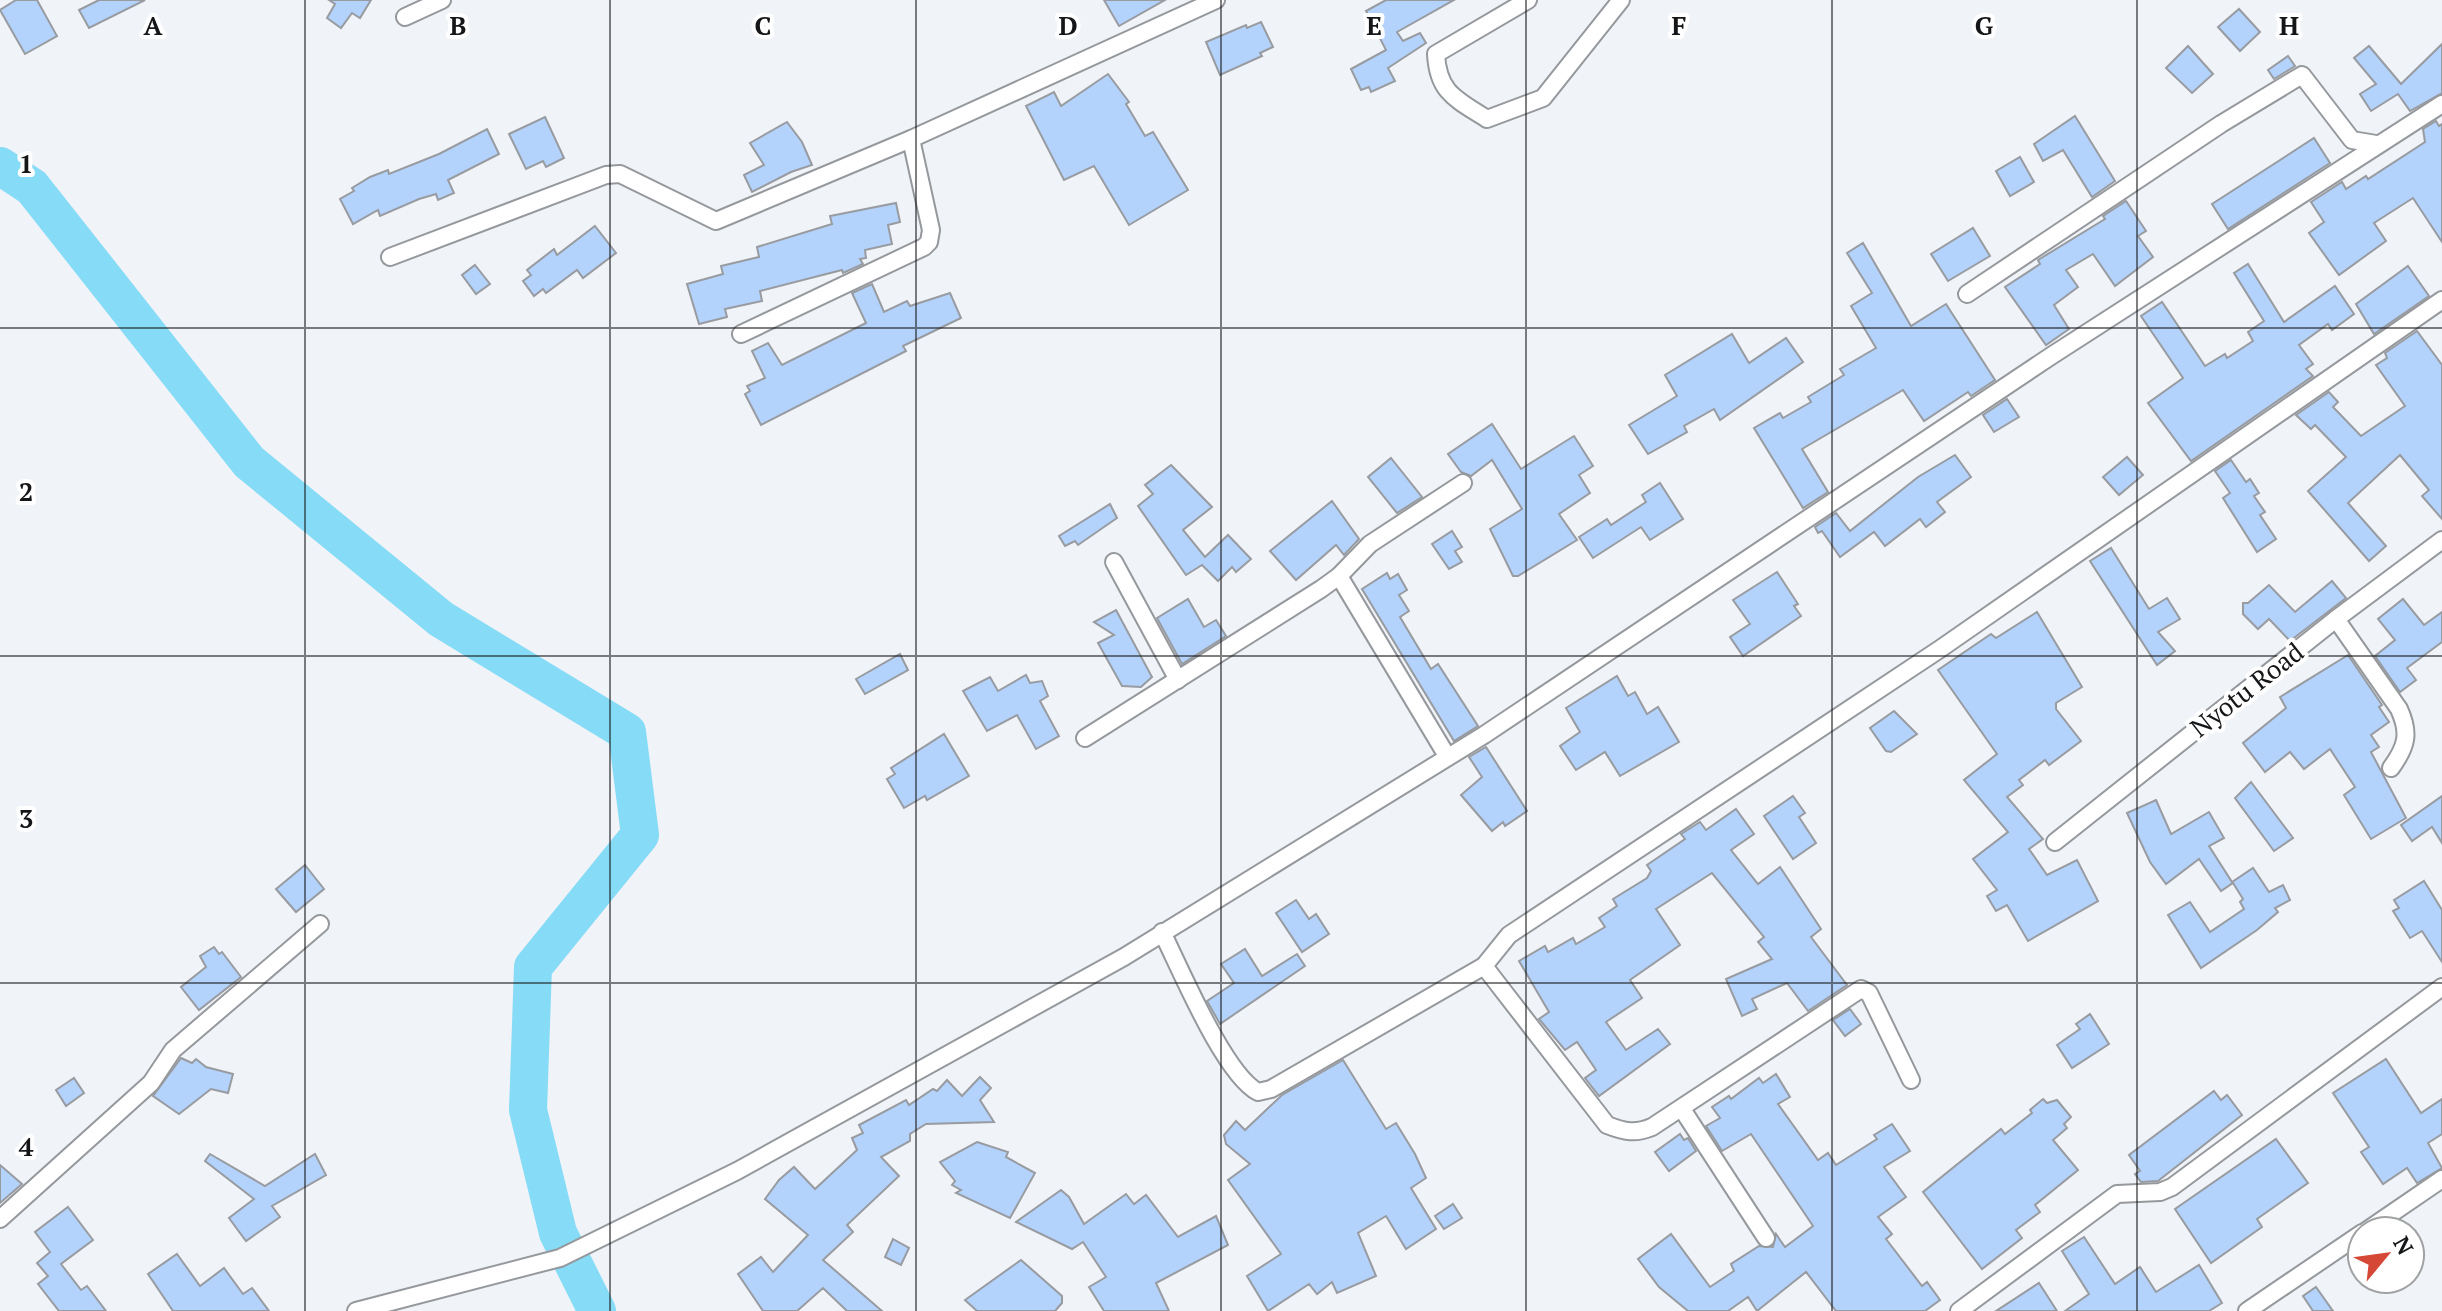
<svg xmlns="http://www.w3.org/2000/svg" width="2442" height="1311" font-family="'PT Serif',serif">
<style>
.lines{fill:none;stroke-linecap:round;stroke-linejoin:round}
.river{stroke:#86dbf6;stroke-width:38}
.building{fill:#b3d3fd;stroke:#989ba0;stroke-width:2}
.street-casing{stroke:#95989c;stroke-width:20}
.street{stroke:#fff;stroke-width:16}
.grid{fill:none;stroke:#151618;stroke-width:2;stroke-opacity:0.55}
.labels{text-anchor:middle;stroke-width:8;stroke-linejoin:round;paint-order:stroke}
.street-label{font-size:26px;fill:#151618;stroke:#fff}
.grid-label{font-size:26px;text-anchor:middle;font-weight:bold;fill:#151618;stroke:#fff;stroke-width:8;stroke-linejoin:round;paint-order:stroke}
</style>
<rect width="100%" height="100%" fill="#f0f3f8"/>
<g class="lines">
<polyline class="river" points="0,166 32,187 249,462 441,619 627,732 640,835 533,967 528,1110 558,1233 597,1311"/>
</g>
<g class="building">
<polygon points="16,0 37,0 57,36 25,54 0,10"/>
<polygon points="99,0 145,0 89,28 79,10"/>
<polygon points="329,0 371,0 360,18 352,13 341,28 327,18 335,4"/>
<polygon points="1104,0 1165,0 1119,26"/>
<polygon points="1386,0 1454,0 1397,32 1403,41 1420,33 1426,43 1388,68 1395,81 1371,92 1369,87 1361,90 1351,69 1386,50 1366,11"/>
<polygon points="2239,9 2260,32 2240,51 2218,27"/>
<polygon points="1261,22 1273,47 1260,53 1262,56 1220,75 1206,42 1246,25 1247,28"/>
<polygon points="2442,44 2442,93 2410,111 2398,94 2371,111 2360,94 2376,84 2354,58 2369,46 2401,84"/>
<polygon points="2188,46 2213,74 2192,93 2166,68"/>
<polygon points="2288,56 2295,66 2274,79 2268,70"/>
<polygon points="1108,74 1129,102 1126,104 1145,136 1153,132 1188,190 1129,225 1094,166 1064,180 1026,106 1054,92 1061,106"/>
<polygon points="2075,116 2115,181 2092,197 2063,150 2043,161 2034,144"/>
<polygon points="545,117 564,158 546,167 543,161 526,169 509,134"/>
<polygon points="2436,121 2439,126 2442,124 2442,242 2413,198 2374,223 2386,241 2339,275 2309,233 2324,222 2311,202 2342,182 2346,189 2366,176 2368,179 2425,142 2423,129"/>
<polygon points="787,122 802,142 812,165 791,172 752,192 744,175 764,165 750,143"/>
<polygon points="487,129 499,154 448,180 454,193 438,200 436,194 419,199 380,216 378,210 353,224 340,199 354,191 352,188 370,177 388,170 389,174 439,154"/>
<polygon points="2314,138 2330,163 2228,229 2212,204"/>
<polygon points="2020,157 2034,182 2010,196 1996,171"/>
<polygon points="2126,201 2146,231 2138,236 2153,257 2115,286 2093,254 2066,270 2078,287 2054,305 2069,329 2046,345 2005,287 2040,264 2038,260 2105,219 2103,216"/>
<polygon points="896,203 900,222 888,225 892,244 865,250 866,258 860,259 863,264 843,273 842,270 760,291 762,301 725,309 727,317 699,324 687,284 723,274 721,266 759,257 757,247 832,224 830,216"/>
<polygon points="595,226 616,253 583,278 577,270 546,293 543,289 534,296 523,281 531,275 527,270 554,249 557,255"/>
<polygon points="1973,228 1990,256 1948,281 1931,254"/>
<polygon points="1863,243 1911,326 1946,304 1995,380 1971,396 1968,392 1924,421 1903,390 1802,449 1828,492 1803,508 1754,428 1780,413 1783,418 1811,402 1808,397 1844,375 1840,369 1876,348 1851,306 1872,293 1847,253"/>
<polygon points="2248,264 2284,322 2335,286 2354,314 2332,330 2328,324 2299,345 2313,364 2306,369 2313,376 2191,461 2148,403 2183,378 2141,316 2162,302 2205,366 2225,354 2227,358 2253,341 2248,332 2264,321 2234,273"/>
<polygon points="475,265 490,284 476,294 462,275"/>
<polygon points="2408,266 2429,296 2374,334 2356,304"/>
<polygon points="872,284 884,312 907,301 910,306 950,293 961,318 903,346 906,351 761,425 745,394 750,391 747,386 765,378 752,351 768,343 782,365 866,323 852,293"/>
<polygon points="2417,331 2442,365 2442,519 2422,496 2429,490 2400,455 2348,503 2386,546 2369,561 2308,491 2346,457 2315,425 2311,429 2296,415 2329,392 2338,402 2333,407 2361,436 2405,406 2376,365 2387,358 2385,353"/>
<polygon points="1732,334 1749,363 1786,338 1803,362 1720,420 1714,409 1684,426 1687,432 1648,454 1629,425 1677,396 1665,375"/>
<polygon points="2007,399 2019,417 1994,432 1983,415"/>
<polygon points="1492,424 1521,469 1574,436 1593,466 1579,475 1590,493 1559,514 1577,540 1518,576 1513,576 1490,529 1522,509 1492,460 1471,476 1461,472 1448,454"/>
<polygon points="1955,455 1971,477 1937,502 1945,512 1926,527 1920,519 1885,546 1874,532 1840,557 1822,531 1818,533 1815,527 1836,513 1850,531 1918,477"/>
<polygon points="2127,457 2143,475 2119,495 2103,477"/>
<polygon points="1391,458 1422,497 1397,513 1368,477"/>
<polygon points="2231,460 2246,482 2250,479 2259,493 2254,496 2265,512 2260,515 2276,539 2257,552 2223,498 2230,493 2215,471"/>
<polygon points="1171,465 1212,507 1183,530 1205,557 1228,535 1251,559 1236,572 1232,567 1218,581 1202,565 1186,575 1138,506 1153,494 1145,485"/>
<polygon points="1660,483 1683,519 1650,540 1641,527 1593,558 1579,537 1607,519 1611,525 1646,502 1642,495"/>
<polygon points="1332,501 1359,539 1344,555 1336,545 1296,580 1270,551"/>
<polygon points="1110,504 1117,518 1078,545 1075,541 1065,546 1059,536"/>
<polygon points="1452,531 1462,547 1455,551 1462,562 1449,569 1432,544"/>
<polygon points="2111,548 2149,609 2167,598 2180,619 2158,632 2175,651 2157,665 2090,561"/>
<polygon points="1777,572 1798,604 1794,606 1801,616 1743,656 1730,637 1750,624 1733,600"/>
<polygon points="1387,573 1390,579 1398,574 1407,590 1399,595 1409,611 1400,617 1431,669 1438,664 1478,726 1454,741 1362,589"/>
<polygon points="2332,581 2346,598 2290,641 2269,619 2258,629 2243,614 2243,603 2248,603 2269,585 2295,612"/>
<polygon points="1188,599 1204,627 1216,620 1226,636 1182,664 1157,618"/>
<polygon points="2403,599 2424,625 2442,612 2442,642 2407,668 2416,680 2400,692 2375,656 2395,640 2378,619"/>
<polygon points="1116,610 1152,677 1141,687 1122,686 1098,643 1114,635 1094,622"/>
<polygon points="2037,612 2082,687 2056,703 2056,709 2081,741 2049,765 2045,760 2019,780 2023,785 2007,797 2043,839 2029,849 2047,875 2077,860 2098,901 2028,941 2007,905 1996,911 1987,896 1997,890 1973,859 2008,832 1964,780 1997,754 1938,670 1991,634 1996,638"/>
<polygon points="900,654 908,670 865,694 856,679"/>
<polygon points="2348,655 2382,705 2379,707 2389,722 2371,735 2379,747 2371,752 2406,818 2371,839 2344,795 2355,787 2330,749 2304,769 2290,752 2265,772 2243,743 2286,708 2280,697"/>
<polygon points="1026,675 1030,683 1042,681 1048,696 1040,701 1059,736 1036,749 1017,715 987,731 963,691 990,677 998,691"/>
<polygon points="1617,676 1628,696 1635,692 1647,714 1658,707 1679,742 1620,776 1605,752 1576,770 1560,746 1580,732 1566,708"/>
<polygon points="1894,711 1917,734 1891,752 1886,751 1870,728"/>
<polygon points="944,734 969,776 927,800 925,796 904,808 887,779 895,774 891,768"/>
<polygon points="1486,747 1527,811 1505,826 1503,822 1492,831 1461,795 1482,777 1469,757"/>
<polygon points="2251,782 2293,838 2274,851 2235,798"/>
<polygon points="1793,796 1805,813 1799,817 1816,843 1793,859 1764,816"/>
<polygon points="2442,796 2442,843 2432,827 2412,841 2401,825"/>
<polygon points="2156,800 2171,834 2209,812 2224,838 2209,846 2232,882 2253,868 2269,892 2283,885 2290,900 2275,908 2278,912 2257,930 2201,968 2168,915 2190,902 2210,932 2244,909 2240,902 2243,899 2233,883 2221,891 2199,859 2166,884 2150,862 2127,813"/>
<polygon points="1736,809 1754,834 1731,850 1758,884 1780,867 1821,929 1811,937 1847,985 1808,1011 1787,983 1752,999 1757,1009 1742,1016 1726,979 1772,959 1758,942 1764,937 1712,873 1656,909 1680,945 1630,980 1642,998 1606,1022 1626,1050 1658,1029 1670,1044 1599,1096 1585,1078 1596,1070 1577,1042 1565,1050 1539,1019 1549,1012 1519,961 1545,946 1548,952 1573,938 1576,944 1605,927 1599,918 1617,906 1613,899 1647,878 1651,871 1647,865 1685,839 1681,834 1700,822 1706,830"/>
<polygon points="305,865 324,889 296,912 276,889"/>
<polygon points="2424,881 2442,910 2442,962 2422,931 2410,938 2393,911 2399,908 2394,900"/>
<polygon points="1296,900 1309,919 1316,914 1329,934 1302,952 1276,913"/>
<polygon points="214,947 219,954 222,952 241,977 199,1010 181,987 206,967 200,956"/>
<polygon points="1245,949 1262,976 1297,954 1305,966 1220,1024 1207,1001 1234,983 1221,964"/>
<polygon points="1850,1009 1861,1024 1845,1036 1833,1020"/>
<polygon points="2090,1014 2109,1044 2072,1068 2057,1045 2080,1029 2076,1024"/>
<polygon points="181,1058 192,1063 196,1059 206,1067 233,1074 228,1093 211,1089 179,1114 153,1096"/>
<polygon points="2386,1059 2421,1113 2442,1099 2442,1134 2428,1143 2442,1168 2417,1183 2407,1168 2383,1184 2361,1152 2369,1147 2333,1093"/>
<polygon points="1343,1060 1386,1129 1396,1123 1415,1154 1426,1178 1411,1188 1436,1229 1406,1249 1386,1216 1358,1233 1376,1276 1337,1293 1332,1282 1317,1294 1309,1284 1268,1311 1247,1276 1281,1254 1228,1180 1250,1164 1226,1144 1224,1135 1236,1121 1245,1130 1282,1095"/>
<polygon points="1776,1074 1790,1097 1778,1104 1818,1160 1828,1153 1836,1165 1877,1139 1874,1135 1892,1124 1910,1151 1884,1167 1906,1197 1878,1217 1892,1234 1886,1239 1922,1286 1927,1282 1940,1300 1925,1311 1836,1311 1806,1272 1757,1311 1748,1297 1728,1311 1688,1311 1659,1287 1638,1259 1671,1234 1710,1287 1734,1271 1731,1264 1759,1246 1773,1247 1776,1234 1785,1247 1813,1226 1751,1134 1722,1151 1706,1126 1720,1118 1712,1107 1729,1096 1731,1099 1759,1078 1763,1083"/>
<polygon points="980,1077 991,1088 980,1100 994,1122 926,1124 910,1134 910,1141 881,1157 899,1176 847,1225 853,1232 823,1260 882,1311 847,1311 823,1288 797,1311 763,1311 738,1274 761,1257 773,1272 808,1235 765,1199 779,1180 794,1167 815,1189 857,1150 852,1138 863,1133 859,1125 906,1100 909,1105 933,1089 937,1091 947,1080 962,1096"/>
<polygon points="74,1078 84,1093 66,1106 56,1090"/>
<polygon points="2214,1091 2221,1100 2227,1095 2242,1115 2158,1181 2141,1182 2135,1174 2140,1171 2129,1155"/>
<polygon points="2043,1099 2047,1103 2057,1100 2071,1117 2064,1124 2067,1128 2053,1140 2078,1170 2035,1205 2040,1212 2016,1230 2022,1238 1982,1269 1923,1192 2001,1129 2005,1134 2032,1113 2030,1110"/>
<polygon points="1680,1134 1684,1140 1688,1138 1696,1151 1669,1171 1655,1152"/>
<polygon points="2276,1139 2308,1183 2257,1219 2262,1227 2211,1263 2175,1209"/>
<polygon points="977,1142 1008,1152 1006,1157 1035,1173 1010,1218 956,1193 961,1190 952,1185 955,1181 940,1162"/>
<polygon points="210,1154 265,1186 315,1154 326,1175 272,1206 280,1217 246,1241 229,1218 254,1199 205,1161"/>
<polygon points="0,1165 22,1184 0,1203"/>
<polygon points="1061,1190 1069,1197 1084,1224 1126,1194 1134,1204 1146,1195 1178,1237 1216,1216 1228,1245 1156,1283 1169,1311 1104,1311 1089,1287 1106,1277 1083,1242 1072,1249 1016,1222"/>
<polygon points="1453,1204 1462,1218 1444,1229 1435,1216"/>
<polygon points="68,1207 93,1240 61,1264 81,1290 87,1286 106,1311 59,1311 38,1284 48,1276 37,1263 50,1252 35,1232"/>
<polygon points="2084,1237 2115,1284 2140,1267 2156,1292 2199,1265 2222,1303 2209,1311 2065,1311 2089,1294 2062,1251"/>
<polygon points="893,1239 909,1248 901,1265 885,1257"/>
<polygon points="177,1254 200,1286 224,1268 243,1294 252,1288 269,1311 173,1311 148,1274"/>
<polygon points="1021,1260 1062,1296 1062,1303 1055,1311 977,1311 965,1300"/>
<polygon points="2039,1283 2057,1311 1996,1311"/>
<polygon points="2316,1287 2333,1311 2313,1311 2303,1296"/>
</g>
<g class="lines">
<g class="street-casing">
<g id="street">
<path d="M1528,0L1436,54C1438,93 1456,99 1487,119L1543,98L1621,0"/>
<polyline points="405,17 442,0"/>
<polyline points="390,257 606,175 620,174 716,221 911,139 1216,0"/>
<polyline points="1967,294 2221,124 2302,75 2352,140 2376,144"/>
<polyline points="741,334 924,247 929,242 931,230 911,139"/>
<polyline points="1114,562 1178,680"/>
<polyline points="1339,576 1447,756"/>
<path d="M2336,619L2399,709C2410,733 2407,746 2391,768"/>
<polyline points="1085,738 1321,589 1339,576 1370,544 1463,483"/>
<polyline points="2055,842 2336,619 2442,540"/>
<path d="M1162,932C1181,970 1224,1074 1258,1092L1271,1089L1484,966L1509,935L1940,649L2442,300"/>
<path d="M1484,966L1607,1125C1625,1132 1635,1134 1652,1127L1861,989L1869,993L1911,1080"/>
<polyline points="1682,1109 1766,1238"/>
<polyline points="0,1219 151,1083 173,1050 320,924"/>
<polyline points="2366,1231 2442,1179"/>
<polyline points="356,1311 560,1258 737,1171 1124,957 1484,735 2051,356 2442,104"/>
<polyline points="1959,1311 2117,1194 2160,1192 2172,1187 2442,987"/>
<polyline points="2247,1311 2362,1233"/>
</g>
</g>
<use href="#street" class="street"/>
</g>
<path class="grid" d="M305,0V1311M610,0V1311M916,0V1311M1221,0V1311M1526,0V1311M1832,0V1311M2137,0V1311M0,328H2442M0,656H2442M0,983H2442"/>
<g class="labels">
<g class="street-label">
<text transform="translate(2247 690) rotate(-38)" y="9">Nyotu Road</text>
</g>
</g>
<g class="grid-label">
<text x="153" y="35">A</text>
<text x="458" y="35">B</text>
<text x="763" y="35">C</text>
<text x="1068" y="35">D</text>
<text x="1374" y="35">E</text>
<text x="1679" y="35">F</text>
<text x="1984" y="35">G</text>
<text x="2289" y="35">H</text>
<text x="26" y="173">1</text>
<text x="26" y="501">2</text>
<text x="26" y="828">3</text>
<text x="26" y="1156">4</text>
</g>
<g transform="translate(2386 1255) rotate(61)"><circle r="38" fill="#ffffff" stroke="#a1a2a3" stroke-width="2"/>
<path d="M0-6L14 30L0 20L-14 30Z" fill="#d54836"/>
<text y="-12" font-size="22" font-weight="bold" text-anchor="middle" fill="#151618">N</text>
</g>
</svg>
